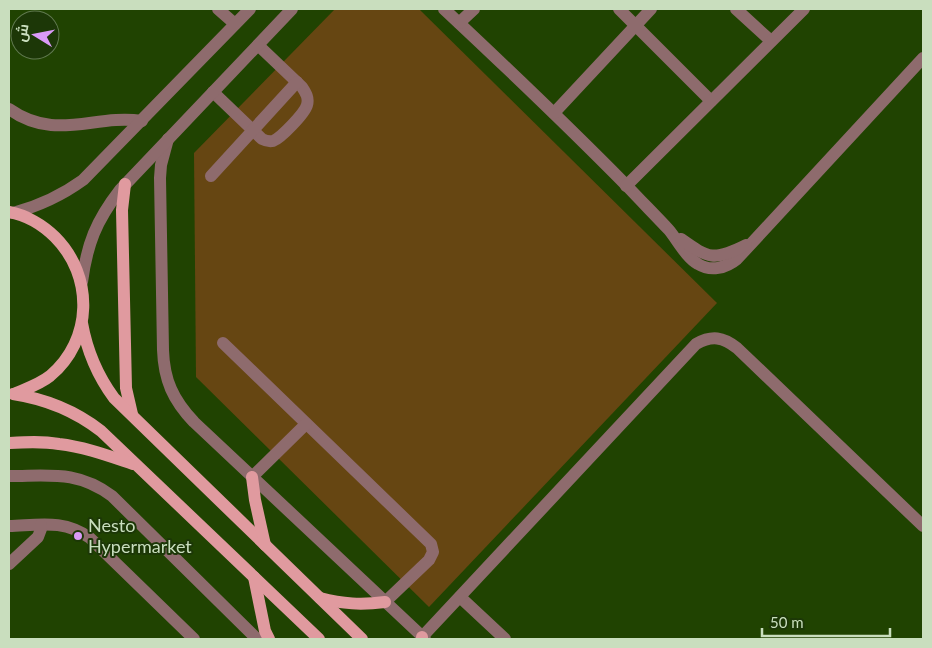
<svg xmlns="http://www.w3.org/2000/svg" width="932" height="648" font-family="Lato,Cairo,sans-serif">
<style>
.green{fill:#664612}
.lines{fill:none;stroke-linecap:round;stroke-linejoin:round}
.minor{stroke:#8e6b6d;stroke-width:12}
.major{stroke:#e09a9f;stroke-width:12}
.poi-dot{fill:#da9af7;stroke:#1c3707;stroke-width:2}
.labels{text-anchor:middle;stroke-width:4;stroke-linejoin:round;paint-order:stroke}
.poi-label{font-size:18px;fill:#c9debe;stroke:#1c3707;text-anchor:start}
</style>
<rect width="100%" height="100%" fill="#204301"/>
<polygon class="green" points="335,9 419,9 717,303 429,607 196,377 194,153"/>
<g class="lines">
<g class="minor">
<polyline points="218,9 235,24"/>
<path d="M444,9C506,67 567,125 627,186C641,201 655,215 669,230C678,241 686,257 698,264C711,272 726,268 737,259L923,58"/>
<polyline points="619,9 711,101"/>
<polyline points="736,9 771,41"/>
<polyline points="459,23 474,9"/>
<path d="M213,92L262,139C266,141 269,142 273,141C281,138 305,113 307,105C309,98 306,93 302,87L258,45"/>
<path d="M9,109C56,142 93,114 142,121"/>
<polyline points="554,113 651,9"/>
<path d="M168,139L161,165L160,178L163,350C164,380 173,400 194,422L425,639"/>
<polyline points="211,176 297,82"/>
<polyline points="626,186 804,9"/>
<path d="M13,213C39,206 61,196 83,180L250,9"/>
<path d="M681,239C709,259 714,261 746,245"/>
<path d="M82,282C87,244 96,221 120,190L292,9"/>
<polyline points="223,343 431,544 433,552 429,560 385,602"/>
<path d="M9,476C49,476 77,470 112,496L257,639"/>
<polyline points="252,477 306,424"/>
<path d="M9,526C39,525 64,519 90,538L194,639"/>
<polyline points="9,564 38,537 41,529 41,525"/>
<polyline points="460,597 505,639"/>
<path d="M422,637L696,344C712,335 723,337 737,348L923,526"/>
</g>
<g class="major">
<polyline points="125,184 122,210 126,388 132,414"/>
<path d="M9,212C26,215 43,225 55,237C94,276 93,340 50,376C40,384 28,388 16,393"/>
<path d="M82,323C87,351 97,375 114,398L362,639"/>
<path d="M13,394C46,399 74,410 101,431L319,639"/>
<path d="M9,443C26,442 42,441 59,444C85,447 109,456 133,464"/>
<polyline points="252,477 255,500 265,545"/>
<polyline points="254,577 265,631 269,639"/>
<path d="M320,598C343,604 361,605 385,602"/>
<polyline points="422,639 422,637"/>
</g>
</g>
<circle class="poi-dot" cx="78" cy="536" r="5"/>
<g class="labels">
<g class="poi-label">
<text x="88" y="532">Nesto<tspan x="88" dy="21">Hypermarket</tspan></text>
</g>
</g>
<rect width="932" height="648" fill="none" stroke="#c9debe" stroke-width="20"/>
<g transform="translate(35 35) rotate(280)"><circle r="24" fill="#1c3707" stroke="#617a50"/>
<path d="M0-4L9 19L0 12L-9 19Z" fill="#da9af7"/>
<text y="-8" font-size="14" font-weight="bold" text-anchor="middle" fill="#c9debe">ش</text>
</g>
<path d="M762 628v8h128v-8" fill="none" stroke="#c9debe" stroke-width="2.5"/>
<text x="770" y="628" font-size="15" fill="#c9debe" stroke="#1c3707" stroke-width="4" paint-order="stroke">50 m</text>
</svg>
